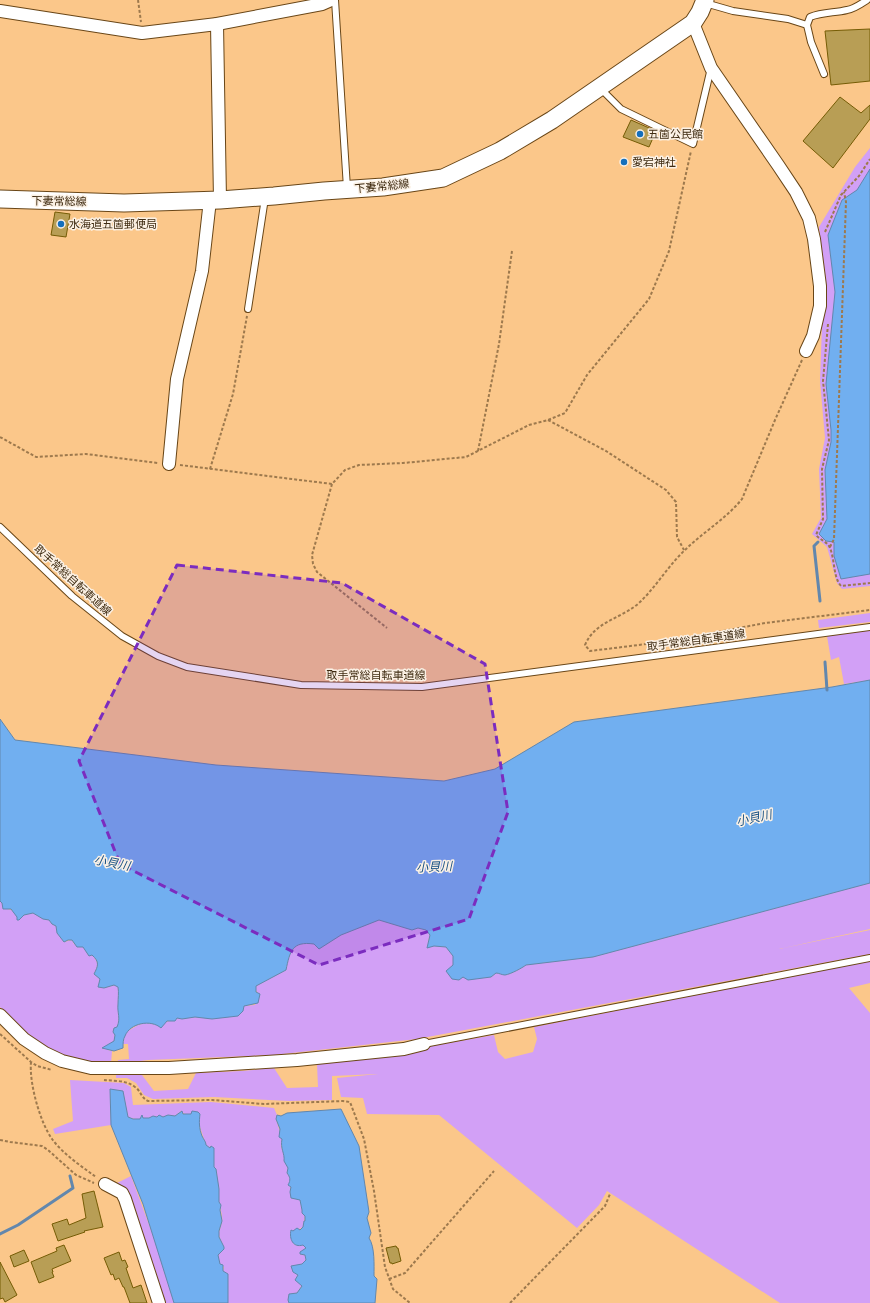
<svg xmlns="http://www.w3.org/2000/svg" width="870" height="1303" font-family="Montserrat,'Noto Sans JP',sans-serif">
<style>
.green{fill:#d2a0f6}
.water{fill:#71aff0;stroke:#6287ad}
.lines{fill:none;stroke-linecap:round;stroke-linejoin:round}
.stream{stroke:#6287ad;stroke-width:3}
.building{fill:#b89e55;stroke:#755c05}
.lane-casing{stroke:#694617;stroke-width:8}
.street-casing{stroke:#694617;stroke-width:14}
.secondary-casing{stroke:#694617;stroke-width:19}
.path{stroke:#9d794d;stroke-width:2;stroke-dasharray:3 2;stroke-linecap:butt}
.lane{stroke:#fff;stroke-width:6}
.street{stroke:#fff;stroke-width:12}
.secondary{stroke:#fff;stroke-width:17}
.marked{fill:#7b2cbf;fill-opacity:0.2;stroke:#7b2cbf;stroke-width:3;stroke-dasharray:8 5;stroke-linejoin:round}
.poi-dot{fill:#146fbc;stroke:#fbf1e5;stroke-width:1.5}
.labels{text-anchor:middle;stroke-width:3;stroke-linejoin:round;paint-order:stroke}
.poi-label{font-size:11px;fill:#3f2b11;stroke:#fbf1e5;text-anchor:start}
.street-label{font-size:11px;fill:#3f2b11;stroke:#fbf1e5}
.water-label{font-size:12px;font-style:italic;fill:#175084;stroke:#fbf1e5}
</style>
<rect width="100%" height="100%" fill="#fbc78a"/>
<g class="green">
<polygon points="870,148 870,586 842,589 837,583 827,547 812,534 821,518 819,469 825,438 820,381 822,325 826,293 819,227 855,167"/>
<polygon points="870,613 870,622 819,628 818,620"/>
<polygon points="870,629 870,680 844,684 839,657 831,660 827,636"/>
<path d="M870,883V929L779,949L870,930V954L417,1039L274,1055L148,1060L118,1064V1060L129,1059L128,1044H123L124,1036L128,1031L138,1025L146,1023L158,1025L177,1018L182,1019L195,1017L212,1019L243,1006L255,1005L258,993L255,989L256,986L286,970C290,951 292,941 315,944L319,949L341,935L379,920L398,926L418,928L426,930L430,935L428,941L434,946L446,947L453,956V965L463,977H491L496,973C500,973 504,976 509,974C513,973 522,968 526,965L593,957Z"/>
<path d="M0,901L7,909C14,910 16,914 19,920L24,915L33,913L43,919L49,920L52,924L56,926L57,933L64,942L72,940L74,944L83,947L89,956L92,955C99,962 98,966 94,974L100,979L98,987L104,988L115,985L118,987C119,993 118,998 118,1004C117,1013 121,1018 117,1027L114,1028L113,1032L115,1034L114,1041L108,1050L112,1051L111,1064L88,1063L62,1056L34,1041L12,1021L0,1007Z"/>
<polygon points="870,961 870,983 849,988 870,1013 870,1303 780,1303 607,1191 599,1205 577,1228 439,1115 367,1114 363,1098 341,1097 337,1078 378,1074 332,1076 332,1100 289,1101 214,1097 153,1099 144,1095 136,1083 127,1078 116,1078 116,1072 139,1071 154,1091 188,1089 196,1073 241,1071 274,1068 287,1088 318,1087 317,1064 420,1052 426,1047 494,1035 498,1052 505,1059 533,1052 537,1039 534,1027"/>
<path d="M70,1080L124,1083L131,1087L133,1105L211,1102L274,1108L277,1115L276,1119L282,1139L281,1146L288,1168L287,1173L290,1178L291,1198L300,1200L303,1214L305,1216L303,1227L293,1232V1242L295,1245H303L306,1248L300,1254L305,1255L306,1260L302,1264L291,1267L298,1275L295,1280L302,1285L297,1293L289,1294L288,1300L289,1303H228V1294L223,1271L224,1267C212,1260 220,1254 223,1245C216,1231 220,1234 222,1221C223,1216 220,1211 221,1205L219,1202V1189L216,1169L214,1167V1165L211,1146L210,1148L206,1145L199,1124L192,1114C187,1114 184,1115 181,1111L175,1116L168,1115C164,1118 157,1117 151,1117C145,1120 135,1120 128,1117L123,1091L110,1089L111,1125L55,1134L53,1129L73,1121Z"/>
<polygon points="131,1176 155,1241 174,1303 163,1303 148,1248 129,1195 117,1183"/>
</g>
<g class="water">
<polygon points="870,169 870,574 841,579 834,556 834,542 826,541 819,534 827,519 825,470 831,442 831,430 826,384 835,292 828,235 842,200 857,190"/>
<path d="M870,680V883L593,957L526,965C522,968 511,974 505,975C502,975 499,973 496,973L491,977L468,980L463,977L459,980L452,979L446,971L453,965V956L446,947L434,946L427,948L430,935L426,930L418,928L412,930L379,920L341,935L319,949L314,944C292,941 290,951 286,970L256,986V992L260,994L258,1003L244,1006L243,1011L238,1016L212,1019L195,1017L182,1019L177,1018L175,1021H167L161,1028C151,1019 130,1023 125,1036C123,1039 123,1044 123,1048L114,1051L102,1048L114,1041L115,1035L113,1032L114,1028L117,1027C121,1018 117,1013 118,1004C118,998 119,993 118,987L114,985L104,988L98,987L100,979L94,974C98,966 100,962 92,955L89,956L83,947H77L72,940H68L64,942L57,933L56,926L52,924L49,920L43,919L33,913L24,915L19,920H17V917L11,909H3L2,903L0,901V719L15,740L216,765L444,781L495,769L574,722L832,687Z"/>
<path d="M110,1089L123,1091L128,1117L133,1119H140L142,1115L143,1118H149L153,1116L157,1117L159,1115L163,1117L168,1115L175,1116L182,1111L183,1114H191L192,1111L198,1112L200,1114C199,1122 199,1128 202,1136C204,1140 206,1142 206,1145L210,1148L211,1146L214,1148V1167L216,1169L219,1189V1202L221,1205L220,1210L222,1221L219,1231V1237L224,1247V1249L218,1255L220,1264L223,1265V1271L228,1274V1303H174L143,1204L111,1125Z"/>
<path d="M341,1109L359,1146L369,1212L367,1218L371,1233L369,1238C375,1247 374,1265 374,1276L377,1279L375,1303H289L288,1300L289,1294L297,1293L302,1286L295,1280L298,1275L293,1272L291,1266L302,1264L306,1260L305,1255L300,1254V1252L306,1248L303,1245C293,1248 289,1239 291,1230L293,1231L297,1228L300,1230L303,1227L304,1221H305V1216L302,1213V1210L300,1200L291,1198L290,1192L291,1187L288,1185C291,1180 290,1177 287,1173L288,1168L284,1161C285,1153 280,1149 282,1139L279,1137L280,1129L276,1119L277,1115L281,1116L287,1113Z"/>
</g>
<g class="lines">
<g class="stream">
<polyline points="818,542 814,546 820,601"/>
<polyline points="825,662 827,690"/>
<polyline points="0,1234 18,1225 73,1188 70,1176"/>
</g>
</g>
<g class="building">
<polygon points="870,29 870,81 831,85 825,31"/>
<polygon points="840,97 861,113 870,105 870,119 833,168 803,141"/>
<polygon points="631,120 656,131 649,147 623,137"/>
<polygon points="55,212 70,214 66,237 51,235"/>
<polygon points="94,1191 103,1227 84,1231 85,1232 58,1241 52,1224 67,1219 69,1225 86,1218 82,1194"/>
<polygon points="64,1245 71,1261 52,1269 53,1272 52,1272 54,1277 39,1283 31,1262 57,1251 56,1248"/>
<polygon points="396,1246 397,1248 398,1248 401,1261 392,1264 392,1263 390,1263 386,1248"/>
<polygon points="24,1250 29,1261 14,1267 10,1256"/>
<polygon points="119,1252 122,1261 125,1260 128,1267 126,1268 133,1288 141,1285 147,1303 130,1303 124,1287 123,1287 119,1278 115,1280 113,1274 111,1275 104,1258"/>
<polygon points="0,1262 17,1295 5,1302 3,1298 0,1299"/>
</g>
<g class="lines">
<g class="lane-casing">
<g id="lane">
<polyline points="335,0 347,188"/>
<polyline points="705,3 733,11 788,19 807,25"/>
<path d="M824,74L811,42L807,25L810,17C823,12 835,13 847,10C854,9 861,4 867,0"/>
<polyline points="601,89 621,109 693,144 711,68"/>
<polyline points="248,309 265,198"/>
<polyline points="0,527 72,596 122,636 158,656 187,667 301,685 422,687 870,627"/>
<polyline points="424,1044 870,958"/>
</g>
</g>
<g class="street-casing">
<g id="street">
<polyline points="0,11 142,33 217,24 322,4 331,0"/>
<polyline points="693,23 711,68 778,165 796,192 809,218 814,239 820,286 820,306 813,336 806,351"/>
<polyline points="217,24 220,200"/>
<polyline points="169,464 177,379 202,271 210,200"/>
<polyline points="0,1015 24,1039 45,1053 62,1061 91,1068 169,1068 297,1060 404,1049 424,1044"/>
<polyline points="105,1184 122,1193 125,1199 159,1303"/>
</g>
</g>
<g class="secondary-casing">
<polyline id="secondary" points="0,199 124,203 220,200 274,196 324,191 383,187 443,178 500,151 552,120 693,23 700,12 705,0"/>
</g>
<g class="path">
<polyline points="138,0 141,22"/>
<polyline points="825,232 841,195 859,176 870,159"/>
<path d="M828,324L823,381L829,440L822,469L823,519L816,535C820,540 828,542 830,548C835,560 833,577 841,586L870,583"/>
<path d="M802,360L775,420L742,499C726,519 703,532 685,550C668,566 656,587 639,603C621,619 595,621 585,645L590,651L671,641L765,623L870,610"/>
<polyline points="548,420 606,451 666,490 676,502 677,537 684,550"/>
<polyline points="0,437 36,457 86,454 158,463"/>
<polyline points="478,451 499,344 512,251"/>
<polyline points="180,465 332,484 345,470 359,465 403,463 466,457 529,425 548,420 565,413 587,375 649,299 669,251 691,151"/>
<polyline points="210,469 233,394 247,316"/>
<polyline points="332,484 312,555 313,564 317,572 387,628"/>
<polyline points="830,547 834,539 846,202 844,192"/>
<polyline points="0,1034 31,1062 37,1066 52,1070"/>
<path d="M31,1062C29,1083 40,1122 52,1139C63,1154 81,1166 96,1177"/>
<path d="M104,1080C114,1081 126,1080 135,1087C141,1091 141,1098 148,1101L212,1100L264,1104L343,1101L350,1102L364,1139L374,1191L385,1267L393,1289L410,1303"/>
<polyline points="0,1140 10,1142 42,1146 48,1150 76,1175 94,1183"/>
<polyline points="389,1279 405,1273 494,1171"/>
<polyline points="510,1303 605,1206 610,1194"/>
</g>
<use href="#lane" class="lane"/>
<use href="#street" class="street"/>
<use href="#secondary" class="secondary"/>
</g>
<path class="marked" d="M177,565L342,583L485,664L508,812L469,919L319,965L120,864L79,761Z"/>
<g class="poi-dot">
<circle cx="640" cy="134" r="4"/>
<circle cx="624" cy="162" r="4"/>
<circle cx="61" cy="224" r="4"/>
</g>
<g class="labels">
<g class="poi-label">
<text x="648" y="138">五箇公民館</text>
<text x="632" y="166">愛宕神社</text>
<text x="69" y="228">水海道五箇郵便局</text>
</g>
<g class="street-label">
<text transform="translate(382 186) rotate(-6)" y="4">下妻常総線</text>
<text transform="translate(59 201) rotate(1)" y="4">下妻常総線</text>
<text transform="translate(73 580) rotate(42)" y="4">取手常総自転車道線</text>
<text transform="translate(696 640) rotate(-8)" y="4">取手常総自転車道線</text>
<text x="376" y="679">取手常総自転車道線</text>
</g>
<g class="water-label">
<text transform="translate(754 818) rotate(-12)" y="4">小貝川</text>
<text transform="translate(112 863) rotate(11)" y="4">小貝川</text>
<text transform="translate(434 867) rotate(-2)" y="4">小貝川</text>
</g>
</g>
</svg>
